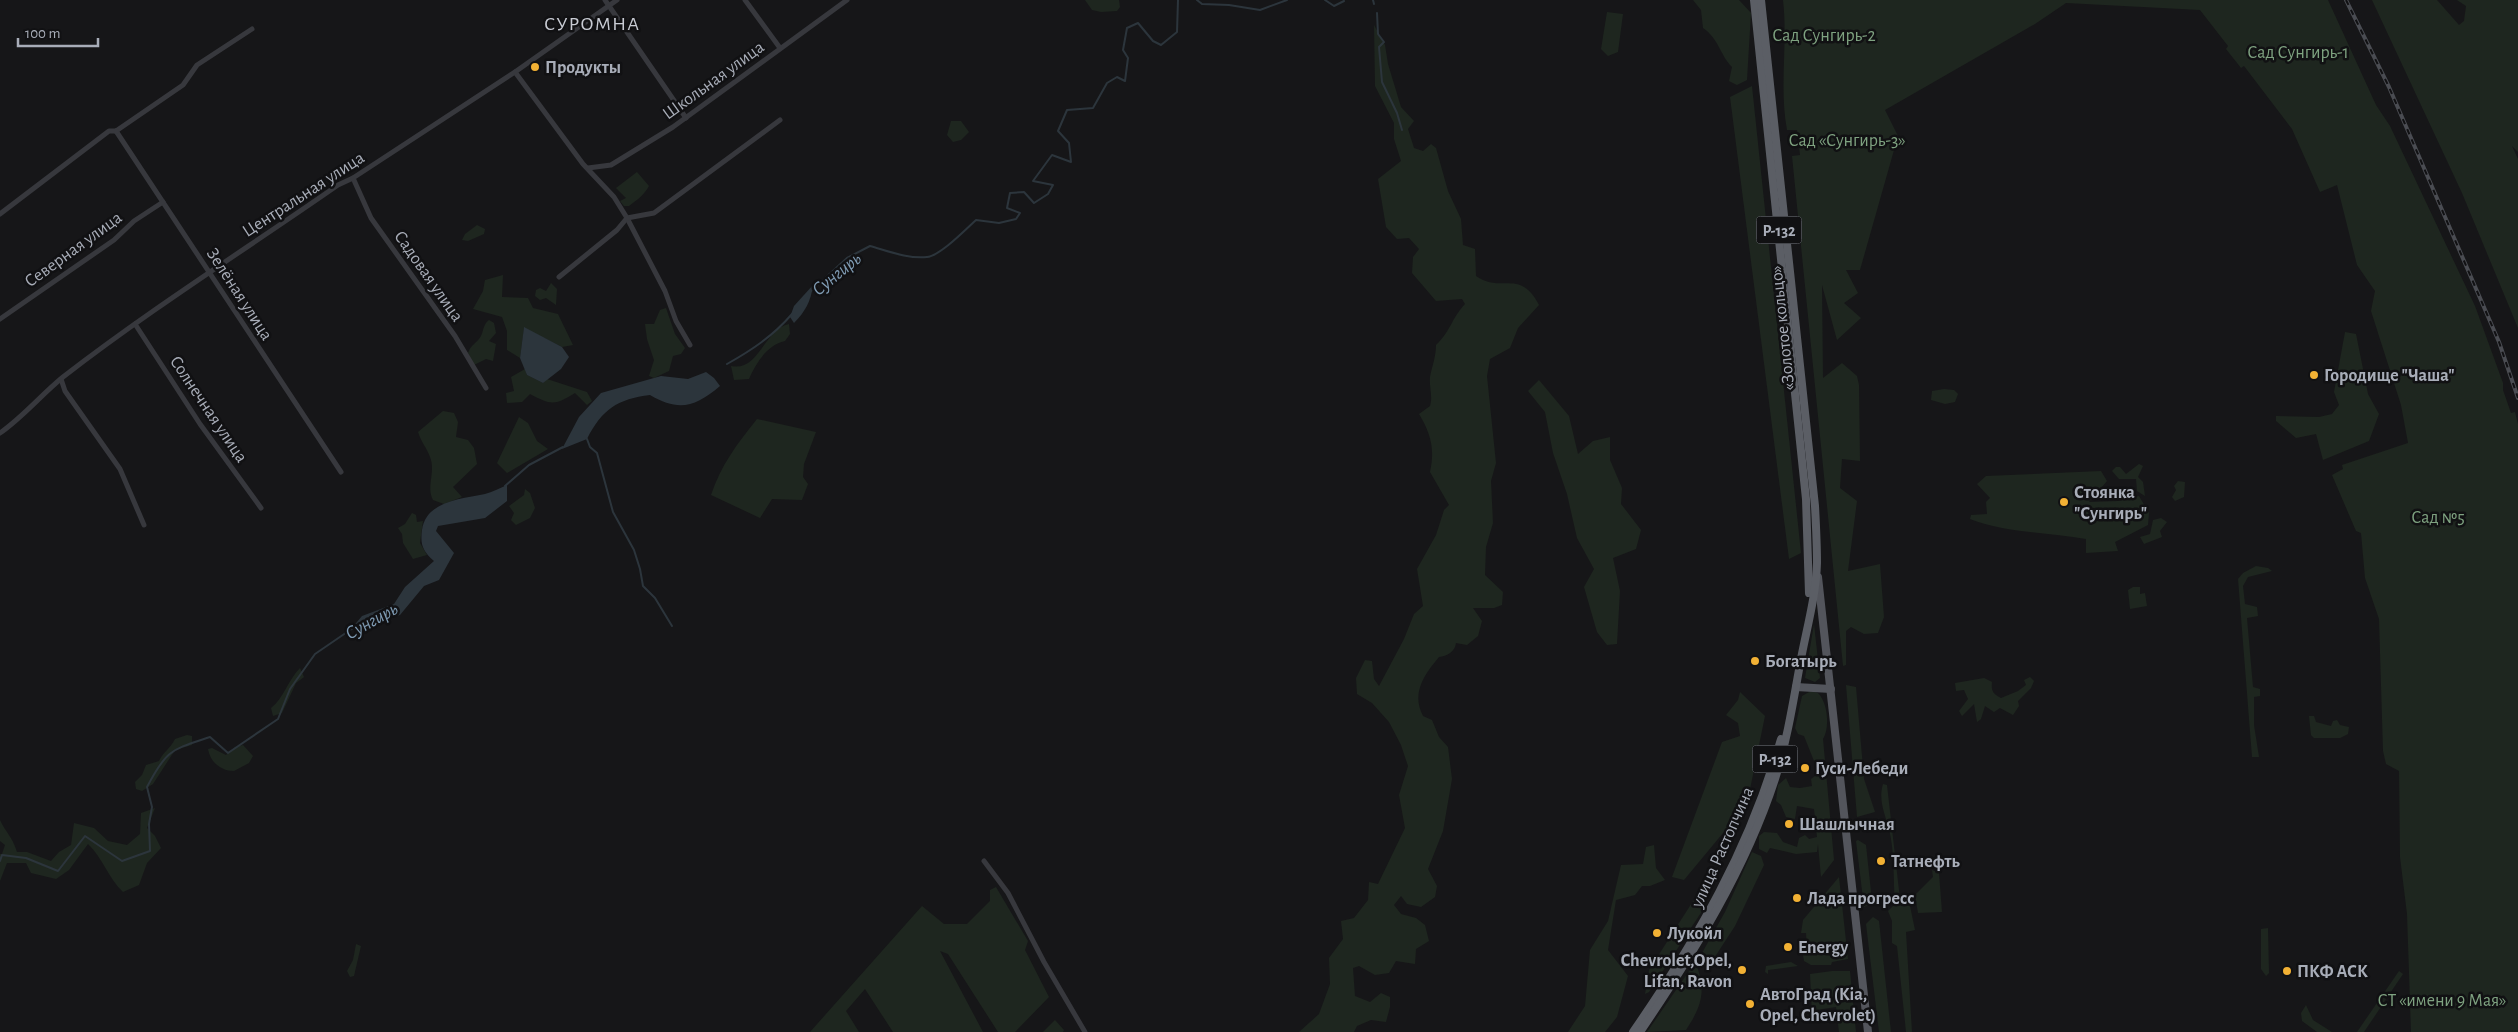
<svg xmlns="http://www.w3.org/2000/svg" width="2518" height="1032" font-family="'Alegreya Sans',sans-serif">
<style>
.green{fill:#1e261f}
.water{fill:#2c353c}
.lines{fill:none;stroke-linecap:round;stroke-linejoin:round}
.stream{stroke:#2c353c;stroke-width:2}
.minor{stroke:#37383d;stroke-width:5}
.primary{stroke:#53555c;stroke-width:8}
.trunk{stroke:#5b5e65;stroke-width:8}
.rail-casing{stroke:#4a4c52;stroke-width:4}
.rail{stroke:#111113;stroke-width:2;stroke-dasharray:5.5;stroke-linecap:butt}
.poi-dot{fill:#f2b134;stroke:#111113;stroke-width:2}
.labels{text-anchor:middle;stroke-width:5;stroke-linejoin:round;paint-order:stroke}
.shield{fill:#111113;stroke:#7b7e86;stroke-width:1}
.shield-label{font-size:16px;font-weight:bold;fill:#a8adb8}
.park-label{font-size:18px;fill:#7fa381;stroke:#111113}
.poi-label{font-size:18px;font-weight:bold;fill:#a8adb8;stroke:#111113;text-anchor:start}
.street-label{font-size:18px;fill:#a8adb8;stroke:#111113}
.water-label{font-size:19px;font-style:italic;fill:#7f9bb3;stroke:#111113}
.quarter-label{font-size:20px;letter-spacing:1px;fill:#c9ccd4;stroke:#111113}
</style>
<rect width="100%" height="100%" fill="#161618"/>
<g class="green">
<polygon points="1085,0 1119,0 1120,7 1117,11 1101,12 1092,10"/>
<path d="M1693,0H1739L1751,13L1747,80L1737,85L1729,81L1732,67C1720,55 1719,39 1703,28L1701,10Z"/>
<path d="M1783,0H2328L2376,105L2390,126L2475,306L2503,383V390L2511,413L2515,412L2518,424V1032H2411L2407,914L2400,857L2399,771L2386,764L2383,751L2379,619L2365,578L2361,533L2356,531L2332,475L2343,469L2342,465L2408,443L2401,405L2371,311L2375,291L2357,265L2337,185L2320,192L2292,129L2244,66L2241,68L2226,49L2228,46L2200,10L2066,3L2035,24L1885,110L1898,136L1860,270H1846L1858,293L1844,303L1861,318L1837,340L1822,285L1823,378L1842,363L1857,376L1859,385L1860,461L1842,459L1840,488L1857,501L1848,571L1880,564L1884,617L1878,633L1864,634L1851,627L1846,631V665L1843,666L1792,156L1800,155L1797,130H1787C1779,87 1788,43 1783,0Z"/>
<polygon points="2372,0 2437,0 2459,25 2464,21 2466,6 2457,0 2518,0 2518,152 2512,146 2518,159 2518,328 2462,193"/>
<polygon points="1607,12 1623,14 1618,52 1608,56 1601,49"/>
<path d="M1374,25L1385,45L1388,64L1401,107L1414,121L1408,129L1414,148L1423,151L1431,144L1436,148L1448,191L1461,219L1463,245L1475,249L1476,276C1501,294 1520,268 1539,305L1518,328L1510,348L1490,359L1487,376L1496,463L1491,481L1493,523L1486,547L1485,575L1503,592L1502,605L1494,608H1473L1482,621L1478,636L1467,645L1456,643C1455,652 1447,656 1439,657C1424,675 1411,693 1423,716L1432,720L1439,737L1448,747L1452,779L1443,831L1428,869L1437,886L1435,897L1421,907L1407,904L1401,896L1394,905L1401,914L1416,918L1425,925L1429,941L1416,949L1415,964L1396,961L1389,973L1375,975L1359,966L1353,968L1355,996L1370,1002L1381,993L1390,997V1007L1386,1022L1371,1020L1357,1026L1354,1032H1299L1319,1014L1330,984L1329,958L1343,939L1341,921L1354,918L1368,900L1369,882L1378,884L1405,828L1399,795L1408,766L1401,745L1389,722L1372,703L1357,694L1356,678L1365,660L1372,661L1374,679L1379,686L1404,639L1414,614L1423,606L1417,569L1436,535L1444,510L1449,505L1430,472C1435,449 1431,434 1419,414L1430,406C1433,396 1429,387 1430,377C1432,366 1436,357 1436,345C1451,331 1451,319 1465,304L1462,299L1436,301L1412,273L1413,257L1419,249L1409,238L1397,239L1386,227L1378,179L1401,161L1394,139V123L1375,86Z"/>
<polygon points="1752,86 1801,553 1789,559 1730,97"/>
<polygon points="951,121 961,121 969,132 961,140 953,142 947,135"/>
<path d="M637,172L649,186C644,195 637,200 629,206H624L620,201L626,198L616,188Z"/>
<polygon points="477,225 485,229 484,234 468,241 462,240 465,234"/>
<polygon points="503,275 502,297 528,298 533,308 558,314 573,345 562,347 524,328 520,358 507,350 507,331 502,317 473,309 483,291 485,280"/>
<polygon points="551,283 557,289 556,305 546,298 540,300 535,296 536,290 540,288 546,291"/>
<polygon points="666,308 675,334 685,348 681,354 673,356 669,371 654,378 649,376 654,360 647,339 645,324 654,324 660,310"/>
<path d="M489,320L494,323L496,333L489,341L496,344L493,361L486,359L474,365L468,353C471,345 474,345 479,339C484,333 482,325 489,320Z"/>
<path d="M789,324L790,334L785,341C767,345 756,363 749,379L734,380L731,366C759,372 764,329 789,324Z"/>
<polygon points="2345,332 2356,334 2368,394 2379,414 2369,441 2323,460 2316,434 2296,438 2276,421 2276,416 2319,417 2332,414 2339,405 2334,392"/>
<path d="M525,369L527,375L543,383L547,379L587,392L592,401L587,405L575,393C554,406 551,405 530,394L522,402L507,403L506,393L514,391L511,377Z"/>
<polygon points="1539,380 1569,416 1578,454 1593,441 1610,437 1610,460 1622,488 1621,504 1641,530 1636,549 1613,558 1620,591 1617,644 1607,645 1597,632 1584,587 1594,569 1577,538 1567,494 1553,453 1545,412 1528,391"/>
<polygon points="1944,389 1954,390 1958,394 1955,402 1945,404 1931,400 1932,391"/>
<path d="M443,411L454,413L458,422L456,437L468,440L474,448L477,464L453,487L462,497L444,504L433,500C426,486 436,472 430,457C427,448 421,442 418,432Z"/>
<polygon points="519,417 528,423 537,441 548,449 507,473 497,463"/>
<path d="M757,419L816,432L804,464L803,477L808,484L802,500L772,499L760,518L711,495C721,465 737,444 757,419Z"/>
<polygon points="2139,464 2143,466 2138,477 2143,482 2145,496 2137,491 2136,479 2119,479 2112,471 2116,467 2120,467 2126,474"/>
<path d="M2101,471L2107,481L2089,502L2118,501L2139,496L2149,513L2148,525L2115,542L2118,551L2086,553V539C2048,532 2005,533 1970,519L1971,515L1987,514L1986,502L1990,498L1977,484L1986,476Z"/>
<polygon points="2178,481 2185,482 2184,497 2175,501 2172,497 2176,490 2174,486"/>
<polygon points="525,489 530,493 535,508 530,518 516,525 511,520 514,513 509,506 524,495"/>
<polygon points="412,513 416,515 417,522 423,521 420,543 427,555 413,559 403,543 402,534 398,528 405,524"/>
<polygon points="2161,518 2167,522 2160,531 2162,537 2144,544 2140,537 2150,534 2153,520"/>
<polygon points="2256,566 2268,568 2272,571 2248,577 2243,586 2245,604 2257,607 2258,616 2247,618 2253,687 2260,689 2260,696 2254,697 2254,725 2259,757 2252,757 2238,579 2243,573"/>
<polygon points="2133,587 2140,587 2140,594 2145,593 2147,606 2130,609 2128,590"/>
<polygon points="1814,624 1820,678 1815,682 1805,678"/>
<path d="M300,668L304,677L296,683L282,713L273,716L271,708C284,698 288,680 300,668Z"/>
<path d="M2030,677L2034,681L2031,688L2018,701L2019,706L2013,715L2000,708L1994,712L1985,706L1981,719L1977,722L1974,704L1962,716L1959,711L1968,699L1964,690L1956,691L1955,683L1984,678L1992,682C1991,691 1993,694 2001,698L2018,691L2026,685L2024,680Z"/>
<polygon points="1846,685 1856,687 1864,779 1875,812 1857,817"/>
<path d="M1811,691L1818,693C1828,703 1830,728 1823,739L1834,860L1821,877L1818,844L1817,852L1796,854L1770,848L1767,853L1759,849V836L1764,832L1777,833L1783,842L1797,847L1799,838L1805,835L1809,839L1817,837L1814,809L1797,806L1795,819L1786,817L1781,805L1776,801L1778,785L1786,778L1790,787L1800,788L1812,786L1811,779L1815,776L1814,761L1804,736L1798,734L1795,728L1802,696Z"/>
<polygon points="1740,692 1765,716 1747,804 1684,880 1672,877 1722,742 1740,736 1738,723 1726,715 1738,700"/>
<polygon points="2309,716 2314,716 2316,722 2331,726 2333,721 2337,720 2340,725 2349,727 2348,734 2340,738 2314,738 2311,735"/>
<path d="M187,735L192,736V745L175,750L153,784L142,791L136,789L135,782L142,775L146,765L159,761C163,752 170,749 175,739Z"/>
<path d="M243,745L253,756L249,763L234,771C221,771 210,762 208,749L212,748L226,755L235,747Z"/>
<path d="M1883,784L1887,785L1900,899L1909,901L1915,930L1906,932L1912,1032H1906L1897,946L1892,943V921L1888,911L1895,904C1893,880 1895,853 1889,829C1885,814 1878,800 1883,784Z"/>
<path d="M155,808L147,828L155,836L161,848L147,863L139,885L123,892C108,878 103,858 88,844L69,870L56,879L31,873L26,863H7L0,881V893V854H2L5,845L0,841V820C6,833 12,836 17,852H27L51,861L59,852L71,845L74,823L94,828L108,841L127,845L140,834L141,813Z"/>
<polygon points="1858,840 1866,845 1872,901 1872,903 1864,907 1856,841"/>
<polygon points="1654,845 1656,868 1665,880 1650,886 1642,886 1635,895 1616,900 1608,950 1628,976 1617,1017 1605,1032 1568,1032 1585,1006 1590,950 1608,921 1621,865 1643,864 1646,847"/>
<polygon points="1752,852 1761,856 1764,865 1735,926 1707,969 1702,953 1725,912"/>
<polygon points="1932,870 1939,873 1942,912 1918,913 1915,895 1933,877"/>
<polygon points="1839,877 1848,959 1832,962 1831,965 1811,965 1804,961 1802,949 1807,948 1806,933 1801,933 1803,920"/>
<polygon points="996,887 1028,941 1025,950 1049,997 1015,1032 998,1032 948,954 940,951 983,1032 893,1032 865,989 846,1011 859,1032 810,1032 922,906 944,924 967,924 990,901 990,890"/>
<polygon points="1695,898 1705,901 1706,905 1649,992 1645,994 1649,970"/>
<polygon points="1873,917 1879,921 1891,1032 1879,1032 1866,924"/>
<polygon points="2268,928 2269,973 2266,976 2261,969 2261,929"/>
<polygon points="356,944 361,946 354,976 350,977 347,971 353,960"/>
<polygon points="1791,962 1798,966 1768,970 1768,974 1765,972 1766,966"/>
<path d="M1694,964H1696C1707,991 1701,1007 1686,1030L1647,1032Z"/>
<polygon points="1832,971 1850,971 1856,1032 1839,1032 1836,1007 1816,1010 1816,1015 1812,1014 1810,974"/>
<polygon points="2399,971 2403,974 2364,1032 2357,1032"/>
<polygon points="2306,1005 2313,1020 2332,1032 2317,1032 2302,1021 2301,1013"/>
<polygon points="1055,1020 1064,1030 1063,1032 1043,1032"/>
</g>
<g class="water">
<path d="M813,285C811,301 805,312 794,323L790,317L794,306Z"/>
<polygon points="524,327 562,347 569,357 561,369 543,383 527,375 520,358"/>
<path d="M706,372L714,378L720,386C695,407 679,412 650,395C618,399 602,409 587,439L562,449L579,417L601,393L661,376L688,379Z"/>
<path d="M507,485V501L485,518L438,526L436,531L454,553L439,580L424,586L400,615L352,628L362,616L394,604L405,587L434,561C423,551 420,545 422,530C426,501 461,499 485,494C492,492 500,488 507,485Z"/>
</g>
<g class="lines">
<g class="stream">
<polyline points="1197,0 1202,4 1229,5 1260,10 1287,0"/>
<polyline points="1325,0 1334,6 1344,1"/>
<polyline points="1373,0 1374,4"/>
<polyline points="1377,13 1378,34 1384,42 1379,47 1382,82 1397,113 1402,130"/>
<path d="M811,291L847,258L870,246C888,251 908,259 927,257C940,256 966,229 976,220L999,223L1016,219L1020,213L1007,208L1010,193L1024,192L1034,203L1048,194L1053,185L1033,181L1052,155L1071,162L1069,143L1058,131L1067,110L1093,108L1107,83L1117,77L1125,81L1128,58L1123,50L1127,28L1138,23L1153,41L1161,45L1177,32L1178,0"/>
<path d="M727,364C752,350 773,336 792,314"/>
<polyline points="587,439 590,447 597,453 613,512 634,550 640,569 643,586 655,598 672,626"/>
<polyline points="505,486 529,465 563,447"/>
<path d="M0,861L2,855L26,858L58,871L85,836L122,861L150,851L149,824L152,807L147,787C167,749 171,750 210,737L228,753L278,719L290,689L315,654L353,628"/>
</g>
<g class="minor">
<polyline points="605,0 686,118"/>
<polyline points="745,0 780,48"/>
<polyline points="515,72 583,164 614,197 627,218 665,291 676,321 690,345"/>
<polyline points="116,131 341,472"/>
<polyline points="116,131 183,85 197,65 252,29"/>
<polyline points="588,168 611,165 673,127 847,0"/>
<polyline points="353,178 371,218 455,336 486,388"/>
<polyline points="0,214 109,131 116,131"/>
<polyline points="627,218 654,213 780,120"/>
<polyline points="559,277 617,230 627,218"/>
<polyline points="0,319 114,240 134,221 163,202"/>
<polyline points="135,324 200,424 261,508"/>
<polyline points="61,379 65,391 120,469 144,525"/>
<path d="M0,433C23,417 41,395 63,377C151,309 246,249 338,185L353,178L515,72L617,0"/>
<polyline points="984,861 1008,893 1044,962 1085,1032"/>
</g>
<g class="primary">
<polyline points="1818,577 1868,1032"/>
<polyline points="1796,687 1831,689"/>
</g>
<g class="trunk">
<polyline points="1754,0 1806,499 1809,593"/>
<path d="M1633,1032C1698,938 1749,850 1781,739"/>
<path d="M1640,1032C1694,952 1745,871 1775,779C1787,741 1793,703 1800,664C1806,631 1816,597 1817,563C1817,544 1816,525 1815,506L1761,0"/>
</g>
<g class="rail-casing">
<polyline id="rail" points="2346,0 2389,87 2499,342 2518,398"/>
</g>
<use href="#rail" class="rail"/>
</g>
<g class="poi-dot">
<circle cx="535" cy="67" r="5"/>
<circle cx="2314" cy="375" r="5"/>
<circle cx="2064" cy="502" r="5"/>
<circle cx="1755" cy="661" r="5"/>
<circle cx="1805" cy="768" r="5"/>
<circle cx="1789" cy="824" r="5"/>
<circle cx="1881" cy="861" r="5"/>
<circle cx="1797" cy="898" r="5"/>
<circle cx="1657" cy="933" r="5"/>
<circle cx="1788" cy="947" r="5"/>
<circle cx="1742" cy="970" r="5"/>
<circle cx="2287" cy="971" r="5"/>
<circle cx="1750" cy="1004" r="5"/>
</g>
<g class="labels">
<g class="shield">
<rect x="1756.5" y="216.5" width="45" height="27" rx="4"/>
<rect x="1752.5" y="745.5" width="45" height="27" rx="4"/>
</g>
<g class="shield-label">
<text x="1779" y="236">Р-132</text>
<text x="1775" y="765">Р-132</text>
</g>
<g class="park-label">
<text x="1824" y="41">Сад Сунгирь-2</text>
<text x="2298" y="58">Сад Сунгирь-1</text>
<text x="1847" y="146">Сад «Сунгирь-3»</text>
<text x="2438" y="523">Сад №5</text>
<text x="2442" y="1006">СТ «имени 9 Мая»</text>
</g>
<g class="poi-label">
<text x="545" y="73">Продукты</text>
<text x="2324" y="381">Городище "Чаша"</text>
<text x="2074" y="498">Стоянка<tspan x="2074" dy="21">"Сунгирь"</tspan></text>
<text x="1765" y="667">Богатырь</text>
<text x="1815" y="774">Гуси-Лебеди</text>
<text x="1799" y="830">Шашлычная</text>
<text x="1891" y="867">Татнефть</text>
<text x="1807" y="904">Лада прогресс</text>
<text x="1667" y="939">Лукойл</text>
<text x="1798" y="953">Energy</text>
<text x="1732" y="966" text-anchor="end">Chevrolet,Opel,<tspan x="1732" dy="21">Lifan, Ravon</tspan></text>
<text x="2297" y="977">ПКФ АСК</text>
<text x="1760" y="1000">АвтоГрад (Kia,<tspan x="1760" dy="21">Opel, Chevrolet)</tspan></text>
</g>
<g class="street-label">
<text transform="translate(713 80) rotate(-36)" y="6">Школьная улица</text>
<text transform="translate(303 194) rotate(-33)" y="6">Центральная улица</text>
<text transform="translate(73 249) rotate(-36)" y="6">Северная улица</text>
<text transform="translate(429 276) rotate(55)" y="6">Садовая улица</text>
<text transform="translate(240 294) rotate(57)" y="6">Зелёная улица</text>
<text transform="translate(1782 328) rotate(-96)" y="6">«Золотое кольцо»</text>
<text transform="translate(209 409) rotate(56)" y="6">Солнечная улица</text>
<text transform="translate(1722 847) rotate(-66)" y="6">улица Растопчина</text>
</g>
<g class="water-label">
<text transform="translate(836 273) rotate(-39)" y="7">Сунгирь</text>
<text transform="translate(371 620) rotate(-29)" y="7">Сунгирь</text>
</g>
<g class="quarter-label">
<text x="592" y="30">СУРОМНА</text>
</g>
</g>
<path d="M18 38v8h80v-8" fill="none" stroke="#a8adb8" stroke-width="2.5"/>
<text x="25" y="38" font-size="15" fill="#a8adb8" stroke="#111113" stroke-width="4" paint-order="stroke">100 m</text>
</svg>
